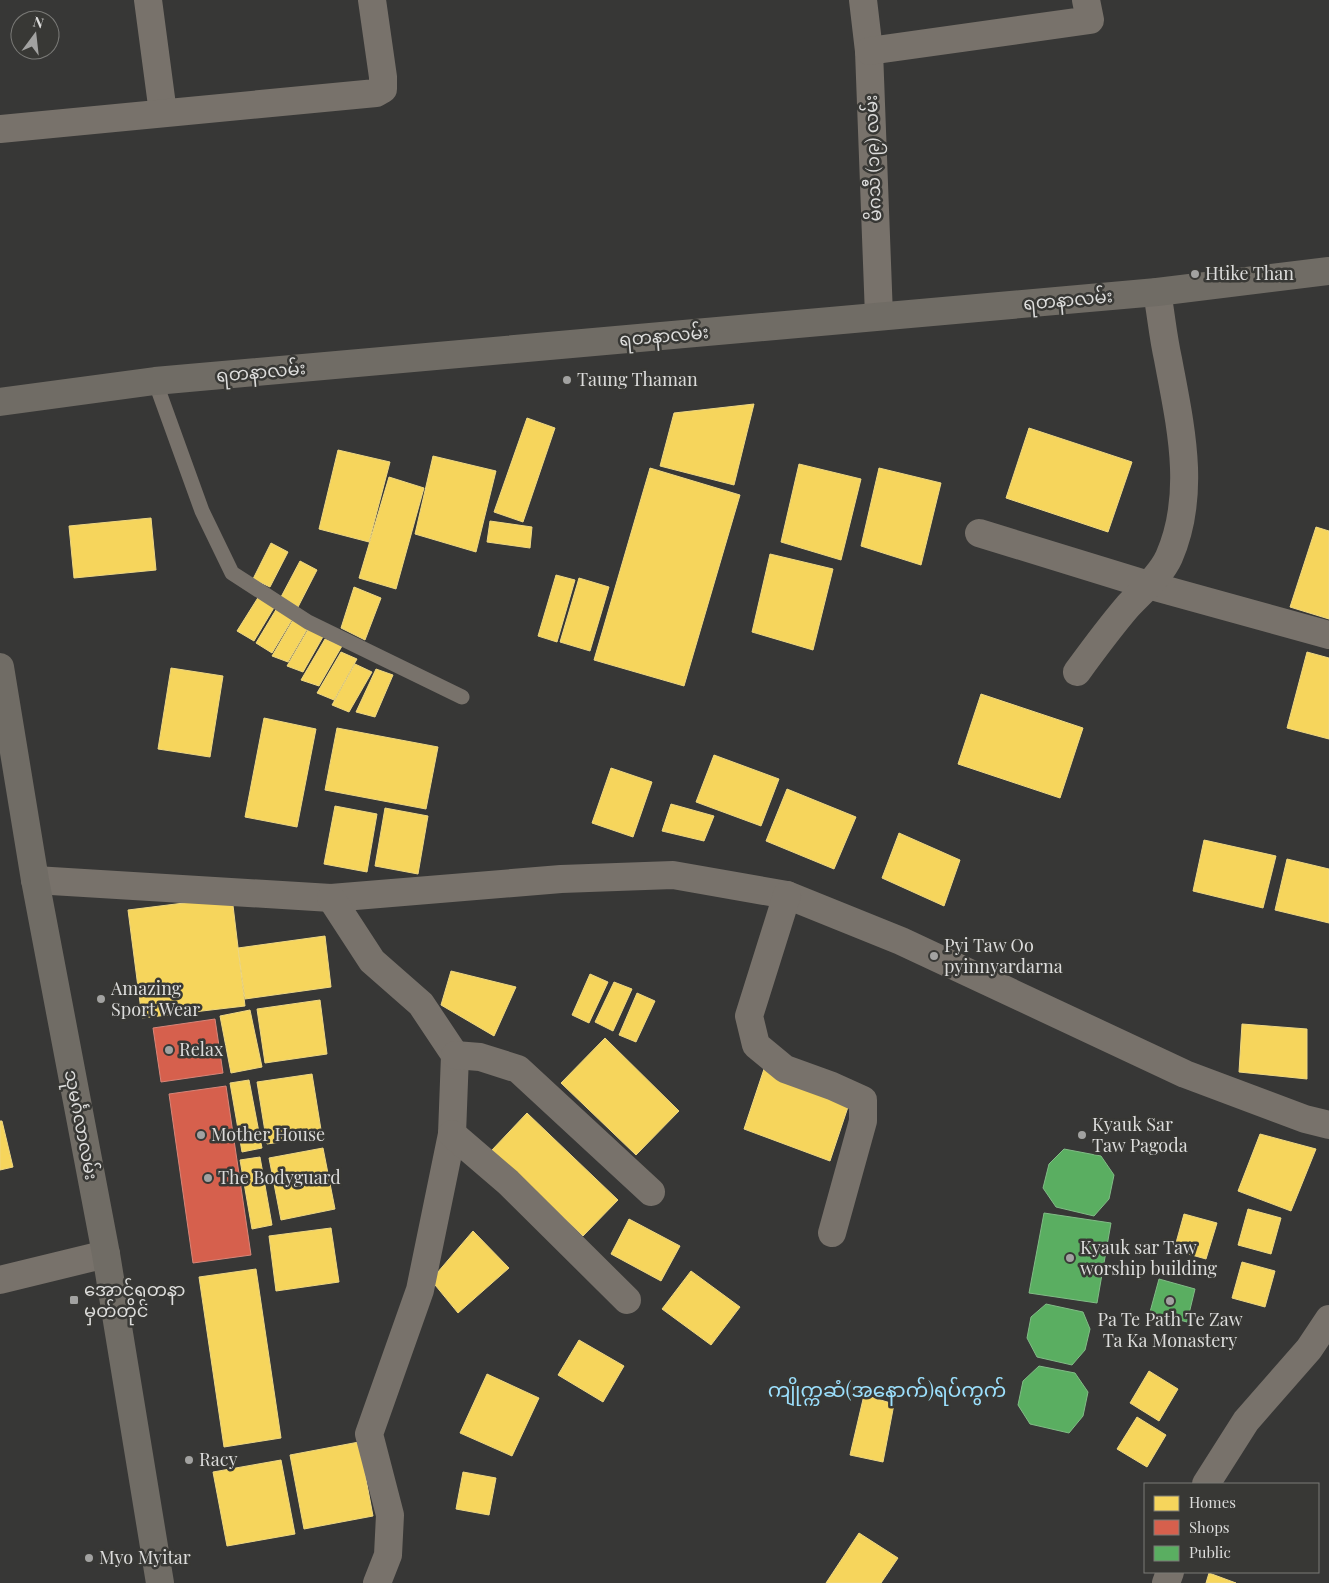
<svg xmlns="http://www.w3.org/2000/svg" width="1329" height="1583" font-family="'Playfair Display','Noto Sans Myanmar',serif">
<style>
.homes{fill:#f6d55c;stroke:#eed782}
.shops{fill:#d6604d;stroke:#d88578}
.public{fill:#5aae61;stroke:#81bc86}
.lines{fill:none;stroke-linecap:round;stroke-linejoin:round}
.service{stroke:#78726b;stroke-width:15}
.minor{stroke:#78726b;stroke-width:28}
.secondary{stroke:#706c65;stroke-width:28}
.poi-dot{fill:#a2a2a1;stroke:#383835;stroke-width:2}
.labels{text-anchor:middle;stroke-width:5;stroke-linejoin:round;paint-order:stroke}
.street-label{font-size:18px;fill:#dcdcdb;stroke:#383835}
.poi-label{font-size:18px;fill:#dcdcdb;stroke:#383835;text-anchor:start}
.quarter-label{font-size:20px;fill:#9ce0fe;stroke:#383835}
</style>
<rect width="100%" height="100%" fill="#373736"/>
<g class="homes">
<polygon points="754,404 734,485 660,466 674,413"/>
<polygon points="527,418 555,428 523,522 494,512"/>
<polygon points="1029,428 1132,462 1108,532 1006,498"/>
<polygon points="338,450 390,462 369,542 319,529"/>
<polygon points="433,456 496,471 476,552 415,534"/>
<polygon points="799,464 861,479 841,560 781,542"/>
<polygon points="650,468 740,495 684,686 594,660"/>
<polygon points="879,468 941,483 921,565 861,546"/>
<polygon points="389,477 424,488 396,589 359,578"/>
<polygon points="151,518 156,570 74,578 69,526"/>
<polygon points="490,521 532,527 530,548 487,542"/>
<polygon points="1316,527 1329,531 1329,619 1290,607"/>
<polygon points="271,543 288,552 270,587 253,579"/>
<polygon points="770,554 833,569 813,650 752,632"/>
<polygon points="300,561 317,570 298,607 281,597"/>
<polygon points="556,575 575,580 557,642 538,636"/>
<polygon points="579,578 609,587 590,651 560,642"/>
<polygon points="354,587 381,598 365,640 341,628"/>
<polygon points="259,596 275,606 254,641 237,631"/>
<polygon points="277,608 293,618 272,653 256,643"/>
<polygon points="293,620 309,626 288,662 272,656"/>
<polygon points="309,628 324,635 303,672 287,666"/>
<polygon points="325,639 342,646 319,686 301,680"/>
<polygon points="341,652 357,659 334,700 317,693"/>
<polygon points="1307,652 1329,658 1329,739 1287,728"/>
<polygon points="355,664 372,672 349,712 332,705"/>
<polygon points="171,668 223,676 210,757 158,749"/>
<polygon points="376,669 393,675 375,717 356,712"/>
<polygon points="981,694 1083,728 1060,798 958,764"/>
<polygon points="264,718 316,729 297,827 245,817"/>
<polygon points="337,728 438,747 426,809 325,790"/>
<polygon points="714,755 779,779 761,826 696,802"/>
<polygon points="611,768 652,782 633,837 592,823"/>
<polygon points="787,789 856,817 834,869 766,841"/>
<polygon points="671,804 714,816 704,841 662,831"/>
<polygon points="335,806 377,814 367,872 324,864"/>
<polygon points="385,808 428,816 418,874 375,866"/>
<polygon points="899,833 960,860 944,906 882,878"/>
<polygon points="1204,840 1276,856 1263,908 1193,891"/>
<polygon points="1287,859 1329,869 1329,923 1275,910"/>
<polygon points="232,897 245,1006 142,1018 128,910"/>
<polygon points="325,936 331,987 245,999 238,948"/>
<polygon points="451,971 516,987 494,1036 441,1005"/>
<polygon points="590,974 608,982 589,1023 572,1015"/>
<polygon points="614,982 632,989 613,1031 595,1022"/>
<polygon points="637,993 655,1001 636,1042 619,1035"/>
<polygon points="320,1000 327,1054 265,1063 257,1009"/>
<polygon points="250,1010 262,1067 231,1073 220,1016"/>
<polygon points="1242,1024 1307,1029 1307,1079 1239,1072"/>
<polygon points="605,1038 679,1111 636,1155 561,1083"/>
<polygon points="765,1066 848,1107 830,1161 744,1129"/>
<polygon points="312,1074 322,1136 267,1144 257,1082"/>
<polygon points="249,1080 262,1148 242,1152 230,1083"/>
<polygon points="527,1113 618,1200 583,1236 492,1150"/>
<polygon points="0,1121 2,1121 13,1167 0,1170"/>
<polygon points="1260,1134 1316,1149 1291,1211 1238,1191"/>
<polygon points="323,1148 335,1209 281,1220 269,1158"/>
<polygon points="260,1157 272,1225 252,1229 240,1160"/>
<polygon points="1248,1209 1281,1218 1271,1254 1238,1245"/>
<polygon points="1184,1214 1217,1223 1206,1259 1174,1250"/>
<polygon points="629,1219 680,1246 661,1281 611,1254"/>
<polygon points="331,1228 339,1282 276,1291 269,1236"/>
<polygon points="473,1231 509,1268 458,1313 431,1280"/>
<polygon points="1242,1262 1275,1271 1265,1307 1232,1298"/>
<polygon points="256,1269 281,1438 224,1447 199,1277"/>
<polygon points="691,1271 740,1307 711,1345 662,1309"/>
<polygon points="579,1340 624,1366 603,1402 558,1375"/>
<polygon points="1149,1371 1178,1389 1159,1421 1130,1403"/>
<polygon points="487,1374 539,1398 512,1456 460,1433"/>
<polygon points="864,1395 894,1404 883,1462 850,1455"/>
<polygon points="1137,1417 1166,1435 1147,1467 1117,1449"/>
<polygon points="359,1442 373,1516 304,1529 290,1455"/>
<polygon points="281,1460 295,1534 227,1546 213,1472"/>
<polygon points="463,1472 496,1478 489,1515 456,1509"/>
<polygon points="859,1533 898,1558 881,1583 826,1583"/>
<polygon points="1209,1573 1236,1583 1206,1583"/>
</g>
<g class="shops">
<polygon points="215,1019 223,1073 161,1082 153,1028"/>
<polygon points="226,1086 251,1255 193,1263 169,1094"/>
</g>
<g class="public">
<polygon points="1064,1149 1101,1156 1114,1175 1109,1199 1094,1216 1056,1207 1043,1188 1049,1164"/>
<polygon points="1044,1213 1111,1223 1097,1303 1029,1293"/>
<polygon points="1159,1279 1195,1289 1187,1322 1150,1312"/>
<polygon points="1046,1304 1083,1312 1090,1329 1085,1350 1072,1365 1037,1357 1027,1338 1031,1317"/>
<polygon points="1039,1366 1075,1373 1088,1392 1083,1416 1069,1433 1030,1424 1018,1405 1023,1381"/>
</g>
<g class="lines">
<polyline class="service" points="155,381 202,511 232,573 308,622 462,697"/>
<g class="minor">
<polyline points="148,0 163,113"/>
<polyline points="863,0 869,51 879,316"/>
<polyline points="869,51 1090,20 1086,0"/>
<polyline points="0,129 376,93 383,89 383,77 372,0"/>
<polyline points="979,533 1148,585 1329,635"/>
<path d="M1077,672C1093,650 1110,627 1128,606C1141,592 1161,575 1169,557C1197,493 1180,424 1168,359C1163,337 1161,314 1157,292"/>
<polyline points="35,880 331,898 561,879 673,875 787,895 901,941 1185,1074 1305,1119 1329,1125"/>
<polyline points="787,895 749,1016 756,1045 785,1069 832,1086 863,1100 863,1121 832,1233"/>
<polyline points="331,898 372,961 421,1004 455,1055 452,1134 420,1290 369,1434 390,1515 388,1555 377,1583"/>
<polyline points="455,1055 480,1057 518,1069 651,1192"/>
<polyline points="452,1134 508,1182 627,1300"/>
<polyline points="0,1280 106,1254"/>
<polyline points="1206,1484 1246,1421 1309,1349 1329,1319"/>
<polyline points="1166,1583 1170,1572"/>
</g>
<g class="secondary">
<polyline points="0,402 155,381 1157,292 1329,271"/>
<polyline points="0,667 35,880 106,1254 160,1583"/>
</g>
</g>
<g class="poi-dot">
<circle cx="1195" cy="274" r="5"/>
<circle cx="567" cy="380" r="5"/>
<circle cx="934" cy="956" r="5"/>
<circle cx="101" cy="999" r="5"/>
<circle cx="169" cy="1050" r="5"/>
<circle cx="201" cy="1135" r="5"/>
<circle cx="1082" cy="1135" r="5"/>
<circle cx="208" cy="1178" r="5"/>
<circle cx="1070" cy="1258" r="5"/>
<rect x="69" y="1295" width="10" height="10" rx="2.5"/>
<circle cx="1170" cy="1301" r="5"/>
<circle cx="189" cy="1460" r="5"/>
<circle cx="89" cy="1558" r="5"/>
</g>
<g class="labels">
<g class="street-label">
<text transform="translate(873 158) rotate(-92)" y="6">မိဂသီ (၁၉) လမ်း</text>
<text transform="translate(1068 300) rotate(-5)" y="6">ရတနာလမ်း</text>
<text transform="translate(664 336) rotate(-5)" y="6">ရတနာလမ်း</text>
<text transform="translate(261 372) rotate(-5)" y="6">ရတနာလမ်း</text>
<text transform="translate(81 1125) rotate(79)" y="6">သုမင်္ဂလာလမ်း</text>
</g>
<g class="poi-label">
<text x="1205" y="280">Htike Than</text>
<text x="577" y="386">Taung Thaman</text>
<text x="944" y="952">Pyi Taw Oo<tspan x="944" dy="21">pyinnyardarna</tspan></text>
<text x="111" y="995">Amazing<tspan x="111" dy="21">Sport Wear</tspan></text>
<text x="179" y="1056">Relax</text>
<text x="1092" y="1131">Kyauk Sar<tspan x="1092" dy="21">Taw Pagoda</tspan></text>
<text x="211" y="1141">Mother House</text>
<text x="218" y="1184">The Bodyguard</text>
<text x="1080" y="1254">Kyauk sar Taw<tspan x="1080" dy="21">worship building</tspan></text>
<text x="84" y="1296">အောင်ရတနာ<tspan x="84" dy="21">မှတ်တိုင်</tspan></text>
<text x="1170" y="1326" text-anchor="middle">Pa Te Path Te Zaw<tspan x="1170" dy="21">Ta Ka Monastery</tspan></text>
<text x="199" y="1466">Racy</text>
<text x="99" y="1564">Myo Myitar</text>
</g>
<g class="quarter-label">
<text x="887" y="1397">ကျိုက္ကဆံ(အနောက်)ရပ်ကွက်</text>
</g>
</g>
<rect x="1144" y="1483" width="175" height="90" fill="#383835" stroke="#7a7a77"/>
<rect x="1154" y="1496" width="25" height="15" fill="#f6d55c" stroke="#7a7a77"/>
<text x="1189" y="1508" font-size="15" fill="#dcdcdb">Homes</text>
<rect x="1154" y="1520" width="25" height="15" fill="#d6604d" stroke="#7a7a77"/>
<text x="1189" y="1533" font-size="15" fill="#dcdcdb">Shops</text>
<rect x="1154" y="1546" width="25" height="15" fill="#5aae61" stroke="#7a7a77"/>
<text x="1189" y="1558" font-size="15" fill="#dcdcdb">Public</text>
<g transform="translate(35 35) rotate(15)"><circle r="24" fill="#383835" stroke="#7a7a77"/>
<path d="M0-4L9 19L0 12L-9 19Z" fill="#a2a2a1"/>
<text y="-8" font-size="14" font-weight="bold" text-anchor="middle" fill="#dcdcdb">N</text>
</g>
</svg>
